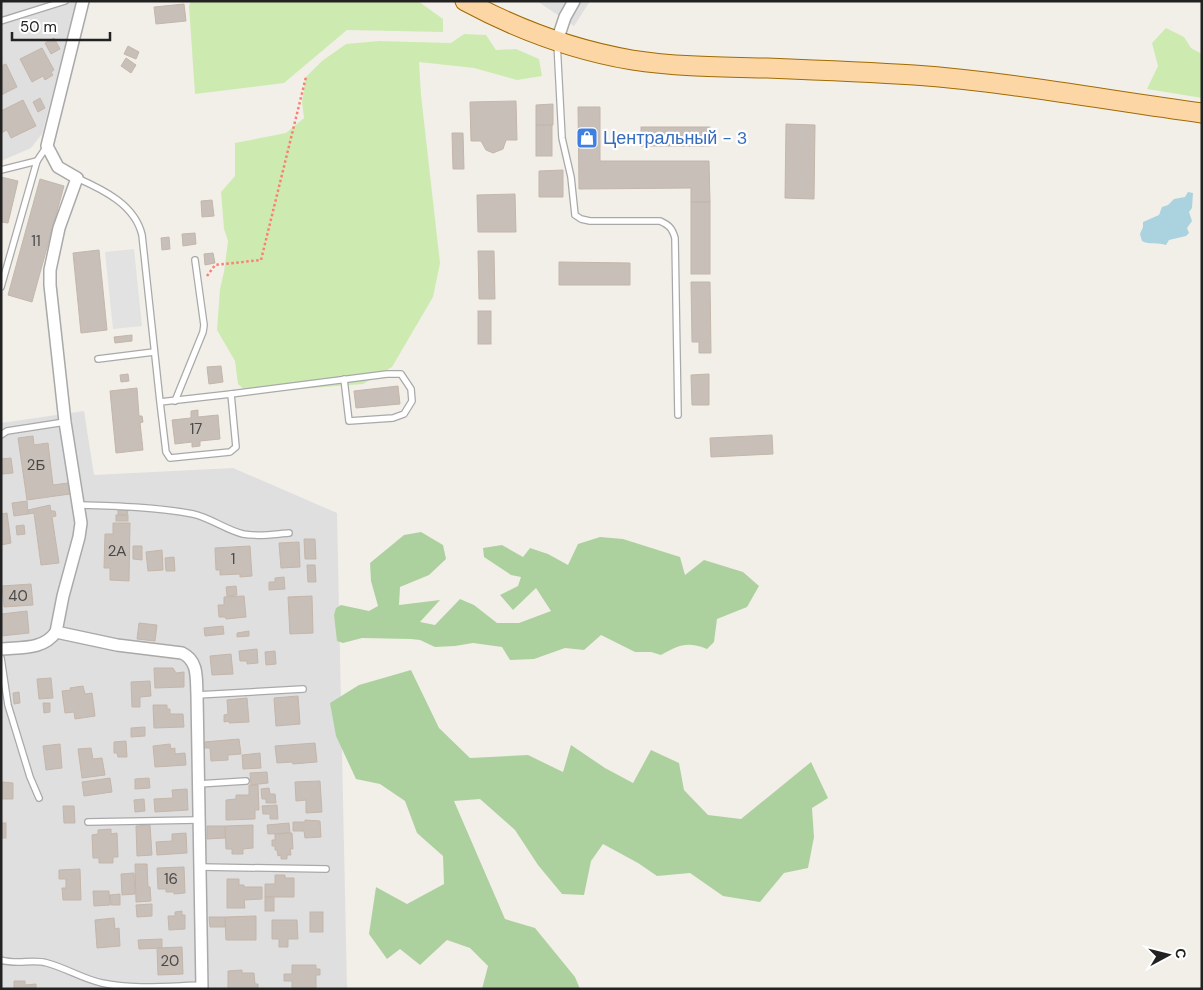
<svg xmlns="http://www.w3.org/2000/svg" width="1203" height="990" font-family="'DM Sans',sans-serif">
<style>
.residential{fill:#e0dfdf}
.grass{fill:#cdebb0}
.forest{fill:#add19e}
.parking{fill:#e2e2e2}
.water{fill:#aad3df}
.building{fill:#c7bfb8;stroke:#c4b6ab}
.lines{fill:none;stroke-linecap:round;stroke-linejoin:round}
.lane-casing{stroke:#a9a9a9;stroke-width:8}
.street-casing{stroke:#a9a9a9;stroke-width:14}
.primary-casing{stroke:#a06b00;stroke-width:21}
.path{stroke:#fa8072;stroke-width:2.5;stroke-dasharray:2.5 2.5;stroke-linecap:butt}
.lane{stroke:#fff;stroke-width:5.5}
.street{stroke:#fff;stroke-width:11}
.primary{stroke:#fcd6a4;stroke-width:19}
.labels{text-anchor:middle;stroke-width:4.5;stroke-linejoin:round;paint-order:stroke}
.number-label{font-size:15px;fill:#4b4948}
.shop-label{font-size:18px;fill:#366cbe;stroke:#fff;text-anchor:start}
</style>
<rect width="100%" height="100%" fill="#f2efe9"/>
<g class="residential">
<polygon points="1,1 77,1 42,134 31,148 1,161"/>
<polygon points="537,1 590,1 574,26"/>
<polygon points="84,411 94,475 233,468 337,513 347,989 1,989 1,423"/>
</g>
<g class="grass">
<polygon points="191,1 418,1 443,19 443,32 347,30 284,83 195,94 189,6"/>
<polygon points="1166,28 1184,37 1191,48 1202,54 1202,98 1147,89 1158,66 1152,43"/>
<polygon points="464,34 486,35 496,50 516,49 539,59 542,76 517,80 474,68 419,62 421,95 440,263 433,297 392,367 363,384 248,393 238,384 235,361 217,330 220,289 224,272 228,241 224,229 221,192 235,176 235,143 286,133 304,118 302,102 306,77 322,61 346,44 379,41 451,43"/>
</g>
<g class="forest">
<path d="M421,532L443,545L446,559L429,575L400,587L399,605L440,600L420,622L435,625L460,599L474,605L497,623H519L551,611L536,588L513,610L500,595L518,586L521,577L511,575L484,557L483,548L502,545L523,557L530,548L548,554L568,565L578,544L600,537L623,539L680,557L685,575L704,560L743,572L759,586L747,607L717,619L714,642L707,649C687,641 679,645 661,655L651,652H635L601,635L584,650L565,648L534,659L510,660L502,647L473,643L455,646L435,647L420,640L411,639L362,638L343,643L337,641L334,615L336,608L341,605L369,611L378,606L371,581L370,563L404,535Z"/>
<polygon points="411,670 439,728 470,758 528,755 563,772 571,745 605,768 633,783 651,750 679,763 684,790 708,815 741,819 811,762 828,798 812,808 814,837 808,868 784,873 760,902 723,896 690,873 657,876 638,863 603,844 591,861 584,895 562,894 538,865 515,830 480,799 454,801 505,919 535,928 575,977 580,989 482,989 488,966 470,948 447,940 420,965 400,949 387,959 369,934 376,887 407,904 444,884 443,856 417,833 405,801 380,784 356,779 336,736 330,703 359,685"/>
</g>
<polygon class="parking" points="134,249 142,326 113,329 105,252"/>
<path class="water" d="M1188,192L1193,193L1192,208L1189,212L1192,221L1187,228L1189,233L1186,236L1169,240L1166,245C1158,242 1149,245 1142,241L1140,234L1143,227V222L1159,215L1162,207L1168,205L1174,199L1185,197Z"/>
<g class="building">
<polygon points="184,4 186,21 156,24 154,7"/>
<polygon points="54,38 60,49 51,54 45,43"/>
<polygon points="128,46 139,52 136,59 124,54"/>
<polygon points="42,48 54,70 51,72 53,75 45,80 43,76 32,82 20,59"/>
<polygon points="126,58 136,65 131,73 121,66"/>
<polygon points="6,64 17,87 1,95 1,66"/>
<polygon points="40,98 45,108 38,112 33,102"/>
<polygon points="23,100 36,126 11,138 7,130 1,133 1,111"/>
<polygon points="516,101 517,140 506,140 503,149 493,153 486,150 481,141 471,141 470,102"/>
<polygon points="553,104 553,125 536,125 536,105"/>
<polygon points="578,107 600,107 600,161 709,161 710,202 691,202 691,188 579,189"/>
<polygon points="786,124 815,125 814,199 785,198"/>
<rect x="536" y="125" width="16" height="31"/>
<rect x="641" y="127" width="69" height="19"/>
<polygon points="452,133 463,133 464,169 453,169"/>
<polygon points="563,170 563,197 539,197 539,171"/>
<polygon points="1,177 18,181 8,223 1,222"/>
<polygon points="40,179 64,186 32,302 8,295"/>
<polygon points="515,194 516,232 478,232 477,195"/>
<polygon points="212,200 214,216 202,217 201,201"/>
<rect x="691" y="202" width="19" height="72"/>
<polygon points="195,233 196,244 183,246 182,234"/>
<polygon points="169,237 170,249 162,250 161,238"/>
<polygon points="99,250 107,330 81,333 73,253"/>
<polygon points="478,251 494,251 495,299 479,299"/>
<polygon points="213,253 215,263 205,265 204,254"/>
<polygon points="559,262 630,263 630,285 559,285"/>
<polygon points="691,282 710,282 711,353 699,353 699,342 692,342"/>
<rect x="478" y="311" width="13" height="33"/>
<polygon points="132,335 132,341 115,343 114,337"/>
<polygon points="221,366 223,382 209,384 207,367"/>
<polygon points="128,374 129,381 121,382 120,375"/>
<polygon points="709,374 709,405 692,405 691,375"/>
<polygon points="398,386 400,404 356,408 354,391"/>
<polygon points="137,388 139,416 142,416 143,422 140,423 143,450 116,453 110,391"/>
<polygon points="198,410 198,417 218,415 220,439 200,441 200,446 192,447 192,442 175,444 172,420 191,418 191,411"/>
<polygon points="772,435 773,454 711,457 710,438"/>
<polygon points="33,436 34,445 48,443 53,485 68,483 70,494 27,500 18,438"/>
<polygon points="11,458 13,473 2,474 1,459"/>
<polygon points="27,501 28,514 14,516 12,503"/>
<polygon points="50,505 51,511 55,511 56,516 52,517 59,563 41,565 34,513 28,514 28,510"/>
<polygon points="118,510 128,510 127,515 118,515"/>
<polygon points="7,513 11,543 1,545 1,514"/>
<rect x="116" y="515" width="12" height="6"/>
<polygon points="113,523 130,523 129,581 110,580 110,568 104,568 105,534 113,534"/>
<polygon points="24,525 25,534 17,535 16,526"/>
<polygon points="304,539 315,539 316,559 305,559"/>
<polygon points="299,542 300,567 281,568 279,543"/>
<polygon points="133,546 142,546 142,560 133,559"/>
<polygon points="250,546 252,576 240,577 240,574 220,575 220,570 216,570 215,548"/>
<polygon points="162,550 163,570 148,571 146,552"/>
<polygon points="174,557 175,571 166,571 165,558"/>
<polygon points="307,565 315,565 316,582 308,582"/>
<polygon points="284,577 285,589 269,590 269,582 275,582 275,578"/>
<polygon points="31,584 33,605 4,607 2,586"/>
<polygon points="236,586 237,595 227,596 226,587"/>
<polygon points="244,596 246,617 226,619 225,617 219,617 218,605 224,605 224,597"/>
<polygon points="312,596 313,633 290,634 288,597"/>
<polygon points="27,611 29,633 1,636 1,614"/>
<polygon points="139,623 157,625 155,641 137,639"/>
<polygon points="223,626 224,634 205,636 204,628"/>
<polygon points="249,631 249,636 237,637 237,633"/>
<polygon points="257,649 258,663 247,664 247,661 240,661 239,651"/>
<polygon points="275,651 276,664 266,665 265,652"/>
<polygon points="231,654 233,674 212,675 210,656"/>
<polygon points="154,668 173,668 176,673 184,672 184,687 155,688"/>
<polygon points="51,678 53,698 39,699 37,679"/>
<polygon points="150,681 151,696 140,697 140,707 132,707 131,682"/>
<polygon points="83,686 85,694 92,693 95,716 75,719 74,712 65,713 62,691 71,690 70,688"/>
<polygon points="19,692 20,703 14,704 13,693"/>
<polygon points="298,696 300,724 276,726 274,698"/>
<polygon points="247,698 249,722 229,723 229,721 224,722 224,715 228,714 227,700"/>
<polygon points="43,703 50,703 50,712 44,713"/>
<polygon points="153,705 167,705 167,709 170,709 170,714 183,714 184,727 154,728"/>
<polygon points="145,727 145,736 131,737 131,728"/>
<polygon points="239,739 241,754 228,755 228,760 211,761 210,748 205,748 204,742"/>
<polygon points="126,741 127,757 118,757 117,753 114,753 114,742"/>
<polygon points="315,743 317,762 293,764 292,762 277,763 275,746"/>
<polygon points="60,744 62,768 46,770 43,746"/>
<polygon points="170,744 171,749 175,748 175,754 185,753 186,765 155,767 153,746"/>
<polygon points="91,748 93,759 102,758 105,775 82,778 78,749"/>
<polygon points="260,753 261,768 243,769 242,755"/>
<polygon points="267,772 268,783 251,785 250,773"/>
<polygon points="110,778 112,792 84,796 82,782"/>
<polygon points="149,778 150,788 135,789 135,779"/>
<polygon points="320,781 322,812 306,813 306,800 296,801 295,782"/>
<polygon points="2,782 13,783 13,799 2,799"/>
<polygon points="249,785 258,785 259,810 255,810 255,819 226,820 226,800 236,799 236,795 249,795"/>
<polygon points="269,788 270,794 275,794 276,803 266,803 266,799 262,799 261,789"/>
<polygon points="187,789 188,810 155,812 154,799 173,798 172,790"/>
<polygon points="144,799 145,811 135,812 134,800"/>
<polygon points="277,805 278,819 270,819 270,814 263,814 262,806"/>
<polygon points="63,806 74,806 75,823 64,823"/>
<polygon points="305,820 320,821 321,837 305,838 304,831 293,831 293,822 305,822"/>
<rect x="1" y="823" width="5" height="15"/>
<polygon points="289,823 290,833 268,834 267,825"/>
<polygon points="150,825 152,855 137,856 136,826"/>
<polygon points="253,825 253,848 243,849 243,854 232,854 232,849 226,849 225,826"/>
<polygon points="207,826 225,826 225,838 207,839"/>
<polygon points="111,829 111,834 117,833 118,857 113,857 113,863 99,863 99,858 93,858 92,835 98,834 98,830"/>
<polygon points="186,833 187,853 157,855 156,842 172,841 172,834"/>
<polygon points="292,833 293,849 290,849 291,855 287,855 287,859 281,859 281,855 278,856 277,850 275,850 275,846 272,846 272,840 275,840 275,834"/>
<polygon points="135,864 147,864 148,887 150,887 151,901 136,902"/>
<polygon points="184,867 185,893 174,894 174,892 166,892 166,889 158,889 157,868"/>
<polygon points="80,869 81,900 63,900 62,888 66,888 66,879 59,879 59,870"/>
<polygon points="134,873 135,894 122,895 121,874"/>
<polygon points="275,875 285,875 285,878 294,878 294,897 265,897 265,884 275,884"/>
<polygon points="227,879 239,879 239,885 244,885 244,887 262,887 262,899 244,900 245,908 227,908"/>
<polygon points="93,891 109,891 110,905 94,906"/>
<polygon points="120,894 120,905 111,905 110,895"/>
<rect x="265" y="897" width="9" height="14"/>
<polygon points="152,904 152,916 137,917 136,905"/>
<polygon points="182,911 182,915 185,915 185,929 169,930 168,916 175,916 175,912"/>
<rect x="310" y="912" width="13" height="20"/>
<polygon points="256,916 256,940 226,940 225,917"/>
<polygon points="209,917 225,917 225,927 210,927"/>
<polygon points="114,918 115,929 119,928 120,946 97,948 95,920"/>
<polygon points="272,920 297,920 298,939 288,939 288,947 279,947 279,939 272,939"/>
<polygon points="162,939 162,948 139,949 138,940"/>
<polygon points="182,947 183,974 158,975 157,948"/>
<polygon points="292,965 316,965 316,969 320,969 320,975 316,975 316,988 292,988 292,981 284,981 284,974 292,974"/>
<polygon points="242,970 242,973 254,973 255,984 258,984 258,989 228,989 228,971"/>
<polygon points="14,981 25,981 25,985 36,984 36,989 14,989"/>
</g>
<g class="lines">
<g class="lane-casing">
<g id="lane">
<polyline points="1,21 65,1"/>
<path d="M557,43L562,138L571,177L575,215L581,219L590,221H660C669,225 672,228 675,238L678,415"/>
<polyline points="1,170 37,161 47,146"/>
<path d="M77,178C104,190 135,205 142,235L160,402L231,394L236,447L230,452L170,458L166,452L160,402"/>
<polyline points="1,287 37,161"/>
<polyline points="98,359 154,352"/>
<polyline points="231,394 387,374 401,374 411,389 412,401 404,414 393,418 349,421 344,379"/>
<polyline points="175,401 203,332 204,325 195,260"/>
<polyline points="1,435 7,431 65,422"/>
<path d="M79,505C117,506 156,507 193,514C211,518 226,530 243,534C258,537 275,534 289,533"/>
<polyline points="1,658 8,705 30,777 39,798"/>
<polyline points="197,695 303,689"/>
<polyline points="198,784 246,781"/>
<polyline points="88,822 198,820"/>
<polyline points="200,867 326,869"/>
<path d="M1,960C17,965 32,959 47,963C66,968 83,979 102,983C134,990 169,986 202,985"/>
</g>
</g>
<g class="street-casing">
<g id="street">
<path d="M83,1L47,146L58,167L77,178L59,228L50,270V285L65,422L81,523L79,537L63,596L56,632L117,645L182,653C199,661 196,679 197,695L202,989"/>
<polyline points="557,41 565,17 574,1"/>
<path d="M1,649C22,647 43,650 56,632"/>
</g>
</g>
<g class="primary-casing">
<path id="primary" d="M465,1C517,29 573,50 632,60C677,67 722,67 767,68C816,70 865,72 914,75C1010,82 1106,100 1202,113"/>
</g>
<polyline class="path" points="207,276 215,265 261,260 306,77"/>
<use href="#lane" class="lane"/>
<use href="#street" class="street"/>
<use href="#primary" class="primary"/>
</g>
<defs>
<g id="shop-square" transform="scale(1.125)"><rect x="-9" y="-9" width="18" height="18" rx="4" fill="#3f7fe0" stroke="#fff"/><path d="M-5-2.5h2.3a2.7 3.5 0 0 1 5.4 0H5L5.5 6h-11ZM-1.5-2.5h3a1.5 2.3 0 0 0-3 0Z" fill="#fff"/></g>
</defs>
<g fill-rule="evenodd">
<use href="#shop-square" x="587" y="138"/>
</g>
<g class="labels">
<g class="number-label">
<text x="36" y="246">11</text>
<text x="196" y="434">17</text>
<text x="36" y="470">2Б</text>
<text x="117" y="556">2А</text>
<text x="233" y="564">1</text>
<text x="18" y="601">40</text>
<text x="171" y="884">16</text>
<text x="170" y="966">20</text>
</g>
<g class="shop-label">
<text x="603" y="144">Центральный - 3</text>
</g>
</g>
<rect width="1203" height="990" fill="none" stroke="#222222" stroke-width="5"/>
<g transform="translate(1168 955) rotate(83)" stroke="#ffffff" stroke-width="4" paint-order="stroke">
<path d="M0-4L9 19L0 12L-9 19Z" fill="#222222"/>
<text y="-8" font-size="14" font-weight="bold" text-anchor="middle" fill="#222222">С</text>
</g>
<path d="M12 32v8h98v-8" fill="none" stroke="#222222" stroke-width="2.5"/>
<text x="20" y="32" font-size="15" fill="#222222" stroke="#ffffff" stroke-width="4" paint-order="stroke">50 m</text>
</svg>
